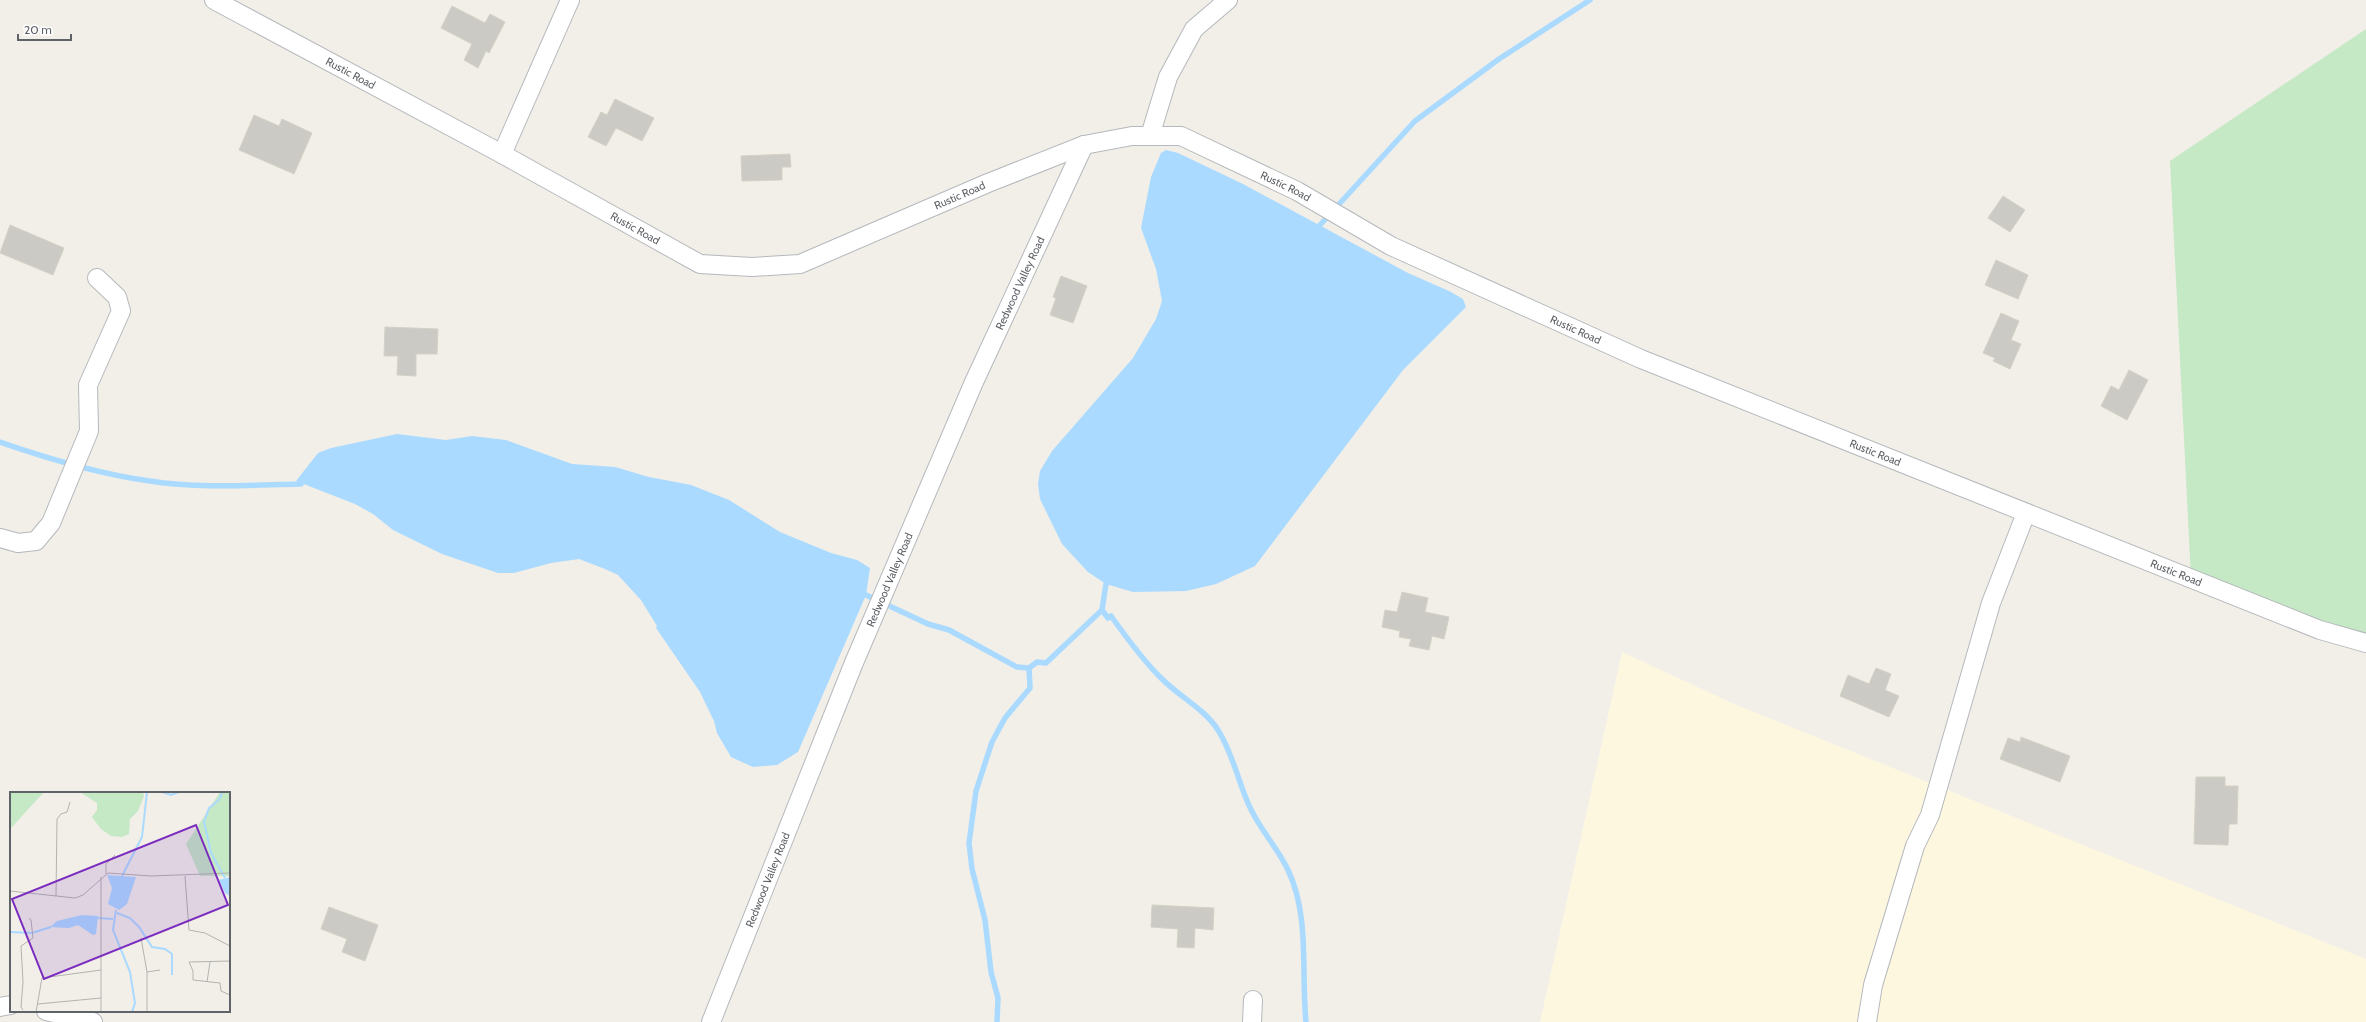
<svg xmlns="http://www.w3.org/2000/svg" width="2366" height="1022" font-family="Cabin,sans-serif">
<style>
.commercial{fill:#fef7e0}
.green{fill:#c5e8c5}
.water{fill:#aadaff}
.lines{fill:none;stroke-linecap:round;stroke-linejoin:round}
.stream{stroke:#aadaff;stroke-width:5.5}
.building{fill:#cccac5;stroke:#d6d1c6}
.minor-casing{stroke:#b5b8bc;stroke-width:20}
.minor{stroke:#fff;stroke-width:18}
.labels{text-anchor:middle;stroke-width:3;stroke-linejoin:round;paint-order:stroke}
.street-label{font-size:11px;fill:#5f6368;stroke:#fff}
.inset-river{fill:none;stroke:#aadaff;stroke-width:2}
.inset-road{fill:none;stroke:#b3b3b1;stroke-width:1}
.view{fill:#7b2cbf;fill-opacity:0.15;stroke:#7b2cbf;stroke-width:2}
.inset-edge{fill:none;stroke:#5f6368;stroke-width:2}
</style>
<rect width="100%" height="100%" fill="#f1efe8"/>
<polygon class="commercial" points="1622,652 1734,704 2366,959 2366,1022 1540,1022"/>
<polygon class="green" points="2366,29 2366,649 2191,578 2170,161"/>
<g class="water">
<polygon points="1166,150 1178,153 1243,184 1408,273 1449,291 1463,299 1466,307 1403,370 1255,566 1216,584 1186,591 1133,592 1106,584 1088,572 1062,544 1040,499 1038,484 1040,471 1052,451 1133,358 1156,319 1162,301 1156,269 1141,228 1151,177 1161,153"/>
<polygon points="397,434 446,440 472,436 506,440 572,464 615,467 649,477 691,485 729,500 780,532 831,553 857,560 870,568 866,595 798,752 777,765 753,767 731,757 717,733 714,721 700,692 656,628 657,626 641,600 618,575 605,569 579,559 551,563 514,573 498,573 442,554 393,530 373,514 355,504 296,481 318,453 331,448"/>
</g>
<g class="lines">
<g class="stream">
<polyline points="1320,225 1415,121 1499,59 1590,0"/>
<path d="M0,442C49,459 99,474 150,481C200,489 251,485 301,484"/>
<polyline points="866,595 928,624 949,630 1017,667 1029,668 1037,662 1046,663 1102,610 1106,584"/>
<path d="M1102,610L1108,618L1111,616C1126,637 1142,659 1160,677C1178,696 1204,708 1218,730C1232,752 1238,780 1248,803C1258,828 1277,846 1288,870C1310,916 1301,972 1306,1022"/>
<polyline points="997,1022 998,998 991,972 985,920 972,869 969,843 976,791 992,742 1005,718 1030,688 1029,668"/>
</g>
</g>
<g class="building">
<polygon points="452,6 485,23 490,14 505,22 489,53 486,51 478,68 464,60 472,44 441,28"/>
<polygon points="615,99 654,118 642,141 616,128 606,146 588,137 601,112 607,115"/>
<polygon points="254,115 279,126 282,119 312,133 294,174 239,150"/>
<polygon points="790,154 791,167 782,167 782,180 742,181 741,156"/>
<polygon points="2003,196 2025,210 2010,232 1988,218"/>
<polygon points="10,225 64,248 53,275 0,253"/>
<polygon points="1996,260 2028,275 2018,299 1985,285"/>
<polygon points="1061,276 1087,286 1073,323 1050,315 1056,298 1053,297"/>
<polygon points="2001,313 2019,321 2011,340 2021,344 2010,369 1993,361 1995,358 1983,353"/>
<polygon points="385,327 438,329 437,354 416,354 416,376 397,375 398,356 384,356"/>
<polygon points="2129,370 2148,380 2127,420 2101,406 2111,386 2119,390"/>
<polygon points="1402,592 1428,598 1425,612 1449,617 1444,639 1432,636 1429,650 1409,646 1411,639 1399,637 1400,631 1382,627 1385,610 1397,612"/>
<polygon points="1876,668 1891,674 1885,690 1899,696 1889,717 1840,696 1848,675 1869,684"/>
<polygon points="2021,737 2070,756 2060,782 2000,759 2008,738 2020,742"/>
<polygon points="2196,777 2225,777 2225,786 2238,786 2237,824 2229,824 2228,845 2194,844"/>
<polygon points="1152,905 1214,908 1213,930 1195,928 1194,948 1177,947 1178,929 1151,927"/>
<polygon points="329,907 378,925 365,961 342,952 347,939 321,929"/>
</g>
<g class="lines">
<g class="minor-casing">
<g id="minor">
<path id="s1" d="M214,0L502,154L700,264L752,267L800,264L988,183L1084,145L1132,136H1181L1297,191L1391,246L1641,359L2320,630L2366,643"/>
<polyline points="1150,136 1168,77 1194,29 1228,0"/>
<polyline points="502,154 570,0"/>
<polyline points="0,538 18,543 36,541 51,523 89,431 88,385 121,311 117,297 97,278"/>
<polyline points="0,1007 11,1005"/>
<polyline points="46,1011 93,1022"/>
<path id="s2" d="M711,1022L853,665L974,382L1084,145"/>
<polyline points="1252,1022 1253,1000"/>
<polyline points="1867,1022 1873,985 1915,846 1930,815 1991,603 2026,513"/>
</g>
</g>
<use href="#minor" class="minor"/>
</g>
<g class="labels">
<g class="street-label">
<text dy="4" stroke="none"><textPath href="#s1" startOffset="155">Rustic Road</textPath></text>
<text dy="4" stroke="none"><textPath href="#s1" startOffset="1175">Rustic Road</textPath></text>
<text dy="4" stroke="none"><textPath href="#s1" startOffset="827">Rustic Road</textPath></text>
<text dy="4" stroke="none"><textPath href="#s1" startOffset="479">Rustic Road</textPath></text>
<text dy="4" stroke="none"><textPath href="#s2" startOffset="801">Redwood Valley Road</textPath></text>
<text dy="4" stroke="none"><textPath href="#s1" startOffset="1499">Rustic Road</textPath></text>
<text dy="4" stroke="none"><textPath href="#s1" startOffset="1823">Rustic Road</textPath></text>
<text dy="4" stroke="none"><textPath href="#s1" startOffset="2147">Rustic Road</textPath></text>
<text dy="4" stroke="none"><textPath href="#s2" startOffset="477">Redwood Valley Road</textPath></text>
<text dy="4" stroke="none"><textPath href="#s2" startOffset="153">Redwood Valley Road</textPath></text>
</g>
</g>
<g transform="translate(10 792)">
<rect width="220" height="220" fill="#f1efe8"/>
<path d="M0,0H34L0,37ZM70,0H133L134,4L128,19L120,27L119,42L112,45L101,44L91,37L82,25L87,18V11ZM210,0H220V84H190L176,52Z" fill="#c5e8c5"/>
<path d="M97,83L126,85L117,112L109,118L98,112L102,96ZM220,85V104L215,101L209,88ZM72,123L88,124L86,142L83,143L68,133L59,136L40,135L47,129Z" fill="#aadaff"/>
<path class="inset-river" d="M152,0L161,3L169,0M212,0L209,8L199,16L194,30L201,61L215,86M112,84L132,45L137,0M106,118L103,138L120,180L125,211L122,220M107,121L120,126L129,135L142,155L155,157L162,162V183M88,126L103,127M0,140L22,141L41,135"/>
<path class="inset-road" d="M96,82V72L105,63M175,84L179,138L195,141L220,154M91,85V220M0,99L65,106L73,103L98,81L141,84L220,81M46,104L47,27L51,22L57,20L60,10M131,146L137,180V220M220,169L179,170L183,179V188L210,191L211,199L220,203M137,180L150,178M197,190L200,170M28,212L91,206M13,218L11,215L13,190L11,154L23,146L21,128L19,126M0,220H18M26,220L32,186L91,178"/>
<path class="view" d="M186,33L218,113L34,187L2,107Z"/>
<rect width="220" height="220" class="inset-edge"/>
</g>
<path d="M18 34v6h53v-6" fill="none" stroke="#5f6368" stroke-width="2"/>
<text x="24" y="34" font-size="12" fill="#5f6368" stroke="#ffffff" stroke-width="3" paint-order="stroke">20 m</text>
</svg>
